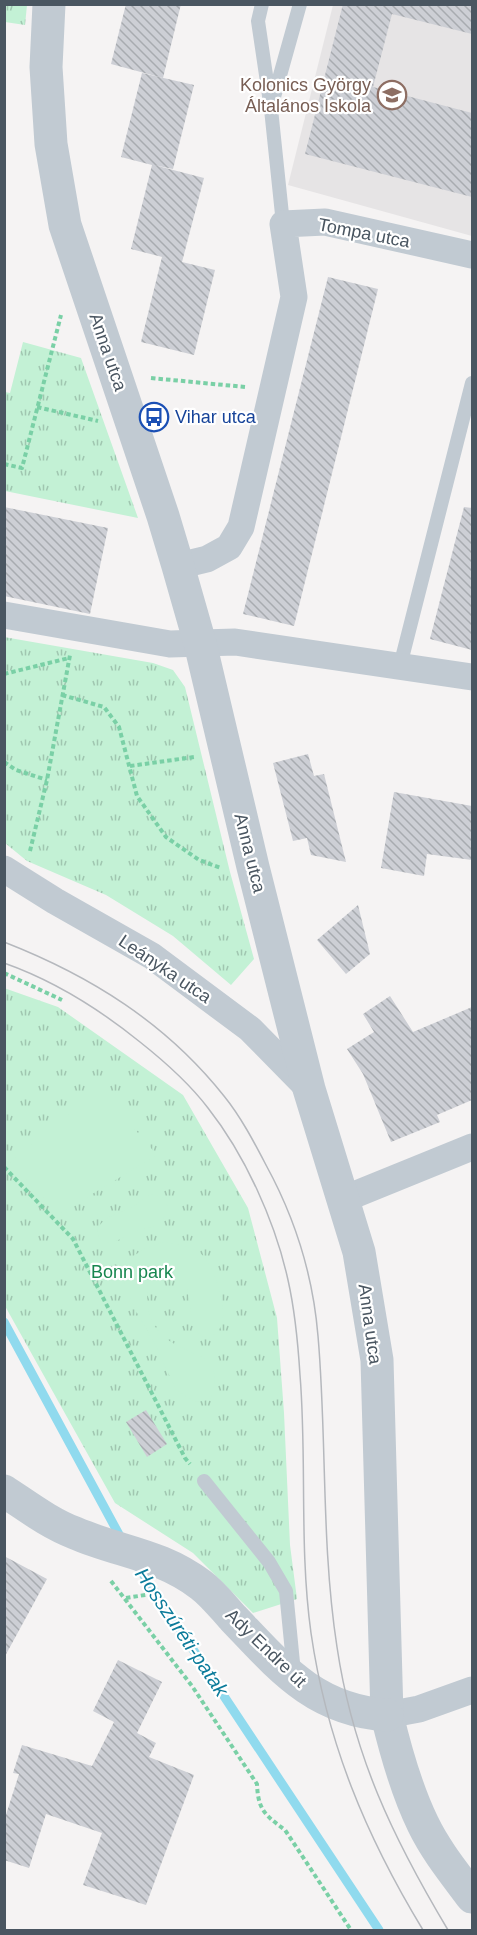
<svg xmlns="http://www.w3.org/2000/svg" width="477" height="1935" font-family="Helvetica,sans-serif">
<style>
.education{fill:#e6e4e5}
.grass{fill:url(#grass-tufts)}
.garden{fill:#c3f1d5}
.lines{fill:none;stroke-linecap:round;stroke-linejoin:round}
.stream{stroke:#90daee;stroke-width:9}
.building{fill:url(#building-back-hatch)}
.path{stroke:#7ad0a6;stroke-width:4;stroke-dasharray:4.5 3;stroke-linecap:butt}
.service{stroke:#c1cad2;stroke-width:14}
.minor{stroke:#c1cad2;stroke-width:27}
.tertiary{stroke:#c1cad2;stroke-width:33}
.tram{stroke:#b5b8bd;stroke-width:1.5}
.labels{text-anchor:middle;stroke-width:4.5;stroke-linejoin:round;paint-order:stroke}
.education-label{font-size:18px;fill:#785e54;stroke:#fff;text-anchor:end}
.street-label{font-size:18px;fill:#4a5661;stroke:#fff}
.transit-label{font-size:18px;fill:#164399;stroke:#fff;text-anchor:start}
.park-label{font-size:18px;fill:#17864f;stroke:#fff}
.water-label{font-size:20px;font-style:italic;fill:#0c7c9b;stroke:#fff}
</style>
<defs>
<pattern id="grass-tufts" width="24" height="20" patternUnits="userSpaceOnUse" patternTransform="scale(1.5)"><rect width="24" height="20" fill="#c3f1d5"/><path d="M3 7l-1-3M5 7V3M7 7l1-3M15 17l-1-3M17 17v-4M19 17l1-3" fill="none" stroke="#a0c6b0"/></pattern>
<pattern id="building-back-hatch" width="6" height="6" patternUnits="userSpaceOnUse" patternTransform="scale(1.5)"><rect width="6" height="6" fill="#cdcfd5"/><path d="M-1 5l2 2M0 0l6 6M5-1l2 2" fill="none" stroke="#a8abb0"/></pattern>
</defs>
<rect width="100%" height="100%" fill="#f5f3f3"/>
<polygon class="education" points="333,5 472,5 472,236 288,185"/>
<g class="grass">
<polygon points="4,5 27,5 25,25 5,22"/>
<polygon points="23,342 81,358 138,518 5,491 5,392 10,393"/>
<polygon points="4,637 153,663 173,670 185,687 230,872 254,959 231,985 173,936 106,895 27,861 5,843"/>
<polygon points="4,988 58,1007 183,1095 248,1208 277,1318 284,1413 290,1545 297,1599 253,1613 193,1553 115,1503 5,1306"/>
</g>
<g class="garden">
<polygon points="100,1089 157,1155 59,1214 10,1162"/>
<path d="M151,1194L162,1197L168,1206C160,1235 153,1223 133,1232C123,1237 120,1241 107,1243L99,1238L97,1229C107,1214 116,1216 130,1208C138,1204 143,1198 151,1194Z"/>
<path d="M163,1242C176,1244 189,1245 200,1253C214,1264 230,1312 220,1328C218,1332 213,1335 210,1338L201,1336L193,1326L186,1281L176,1267L162,1266L151,1270C145,1291 144,1319 163,1336C188,1358 229,1351 210,1400L195,1402L176,1390L156,1346L136,1311L123,1280L126,1261L144,1249Z"/>
</g>
<g class="lines">
<g class="stream">
<polyline points="4,1322 122,1540"/>
<polyline points="137,1565 379,1930"/>
</g>
</g>
<g class="building">
<polygon points="126,4 181,4 163,78 111,64"/>
<polygon points="343,4 472,4 472,34 392,14 373,87 472,113 472,197 305,154"/>
<polygon points="142,73 194,85 173,169 154,165 204,178 182,262 215,270 194,355 141,342 162,257 174,260 131,249 152,165 121,157"/>
<polygon points="328,277 378,289 294,626 243,614"/>
<polygon points="4,507 108,528 90,614 4,596"/>
<polygon points="464,507 472,508 472,650 430,639"/>
<polygon points="308,754 314,776 324,774 346,862 311,855 307,838 293,841 273,763"/>
<polygon points="394,792 472,806 472,860 427,854 424,876 381,868"/>
<polygon points="358,905 370,954 346,974 317,940"/>
<polygon points="390,996 413,1032 472,1007 472,1100 437,1115 440,1122 391,1142 363,1074 347,1049 374,1032 363,1014"/>
<polygon points="146,1410 167,1444 147,1457 126,1422"/>
<polygon points="4,1556 47,1579 4,1658"/>
<polygon points="118,1660 162,1682 137,1733 156,1743 149,1757 194,1775 146,1905 83,1885 102,1833 46,1814 29,1868 4,1860 4,1821 19,1774 13,1773 22,1745 92,1766 114,1722 93,1711"/>
</g>
<g class="lines">
<g class="path">
<polyline points="151,378 245,387"/>
<polyline points="37,407 98,421"/>
<polyline points="4,464 22,468 61,315"/>
<polyline points="4,674 69,658"/>
<polyline points="62,695 104,707 119,727 137,796 166,837 199,860 221,868"/>
<polyline points="4,762 16,770 47,780"/>
<polyline points="130,766 194,757"/>
<polyline points="30,851 47,780 70,655"/>
<polyline points="4,973 62,1000"/>
<polyline points="4,1167 73,1239 185,1458 190,1464"/>
<path d="M111,1581L192,1686L257,1784C258,1810 265,1815 285,1830L351,1930"/>
<polyline points="126,1598 151,1594"/>
</g>
<g class="service">
<polyline points="262,4 258,21 271,109 283,224"/>
<polyline points="272,104 300,4"/>
<polyline points="400,666 472,383"/>
<polyline points="204,1481 269,1562 286,1591 294,1673"/>
</g>
<g class="minor">
<polyline points="178,566 207,559 229,547 241,527 294,297 283,224 325,222 472,255"/>
<polyline points="4,615 170,644 235,642 472,677"/>
<polyline points="4,869 55,901 152,956 250,1029 309,1089"/>
<polyline points="344,1199 472,1147"/>
<polyline points="387,1715 419,1709 472,1690"/>
</g>
<g class="tertiary">
<path d="M49,4L46,67L51,144L65,225L163,516L178,566L200,643L253,867L309,1089L359,1252L377,1360L387,1715C396,1753 406,1789 423,1824C436,1851 455,1874 472,1897"/>
<path d="M4,1491C27,1506 49,1523 75,1533C119,1552 160,1554 201,1585C213,1594 223,1607 233,1618C280,1667 314,1710 387,1715"/>
</g>
<g class="tram">
<path d="M4,942C91,976 166,1023 224,1096C241,1117 254,1142 266,1165C295,1218 313,1275 318,1336C327,1439 321,1544 337,1647C353,1755 393,1838 448,1930"/>
<path d="M4,963C55,981 98,1008 140,1042C164,1061 189,1083 208,1108C245,1155 275,1221 288,1280C295,1311 298,1343 300,1375C307,1460 299,1547 311,1633C327,1743 366,1836 423,1930"/>
</g>
</g>
<defs>
<g id="school-ring" transform="scale(1.5)"><circle r="9.5" fill="#fff" stroke="#8d6e63" stroke-width="1.5"/><path d="M0-5L7-2L0 1L-7-2ZM-4 1L0 2.5L4 1V4Q0 6-4 4Z" fill="#8d6e63"/></g>
<g id="bus-ring" transform="scale(1.5)"><circle r="9.5" fill="#fff" stroke="#1a4fb4" stroke-width="1.5"/><path d="M-5-6H5V4H4V6H2V4H-2V6H-4V4H-5ZM-3.5-4V0h7V-4ZM-3.5 1.2v1.5H-2V1.2ZM2 1.2v1.5H3.5V1.2Z" fill="#1a4fb4"/></g>
</defs>
<g fill-rule="evenodd">
<use href="#school-ring" x="392" y="95"/>
<use href="#bus-ring" x="154" y="417"/>
</g>
<g class="labels">
<g class="education-label">
<text x="371" y="91">Kolonics György<tspan x="371" dy="21">Általános Iskola</tspan></text>
</g>
<g class="street-label">
<text transform="translate(364 233) rotate(11)" y="6">Tompa utca</text>
<text transform="translate(108 352) rotate(71)" y="6">Anna utca</text>
<text transform="translate(250 853) rotate(76)" y="6">Anna utca</text>
<text transform="translate(165 969) rotate(34)" y="6">Leányka utca</text>
<text transform="translate(370 1324) rotate(82)" y="6">Anna utca</text>
<text transform="translate(266 1648) rotate(44)" y="6">Ady Endre út</text>
</g>
<g class="transit-label">
<text x="175" y="423">Vihar utca</text>
</g>
<g class="park-label">
<text x="132" y="1278">Bonn park</text>
</g>
<g class="water-label">
<text transform="translate(182 1632) rotate(56)" y="7">Hosszúréti-patak</text>
</g>
</g>
<rect width="477" height="1935" fill="none" stroke="#4a5661" stroke-width="12"/>
</svg>
